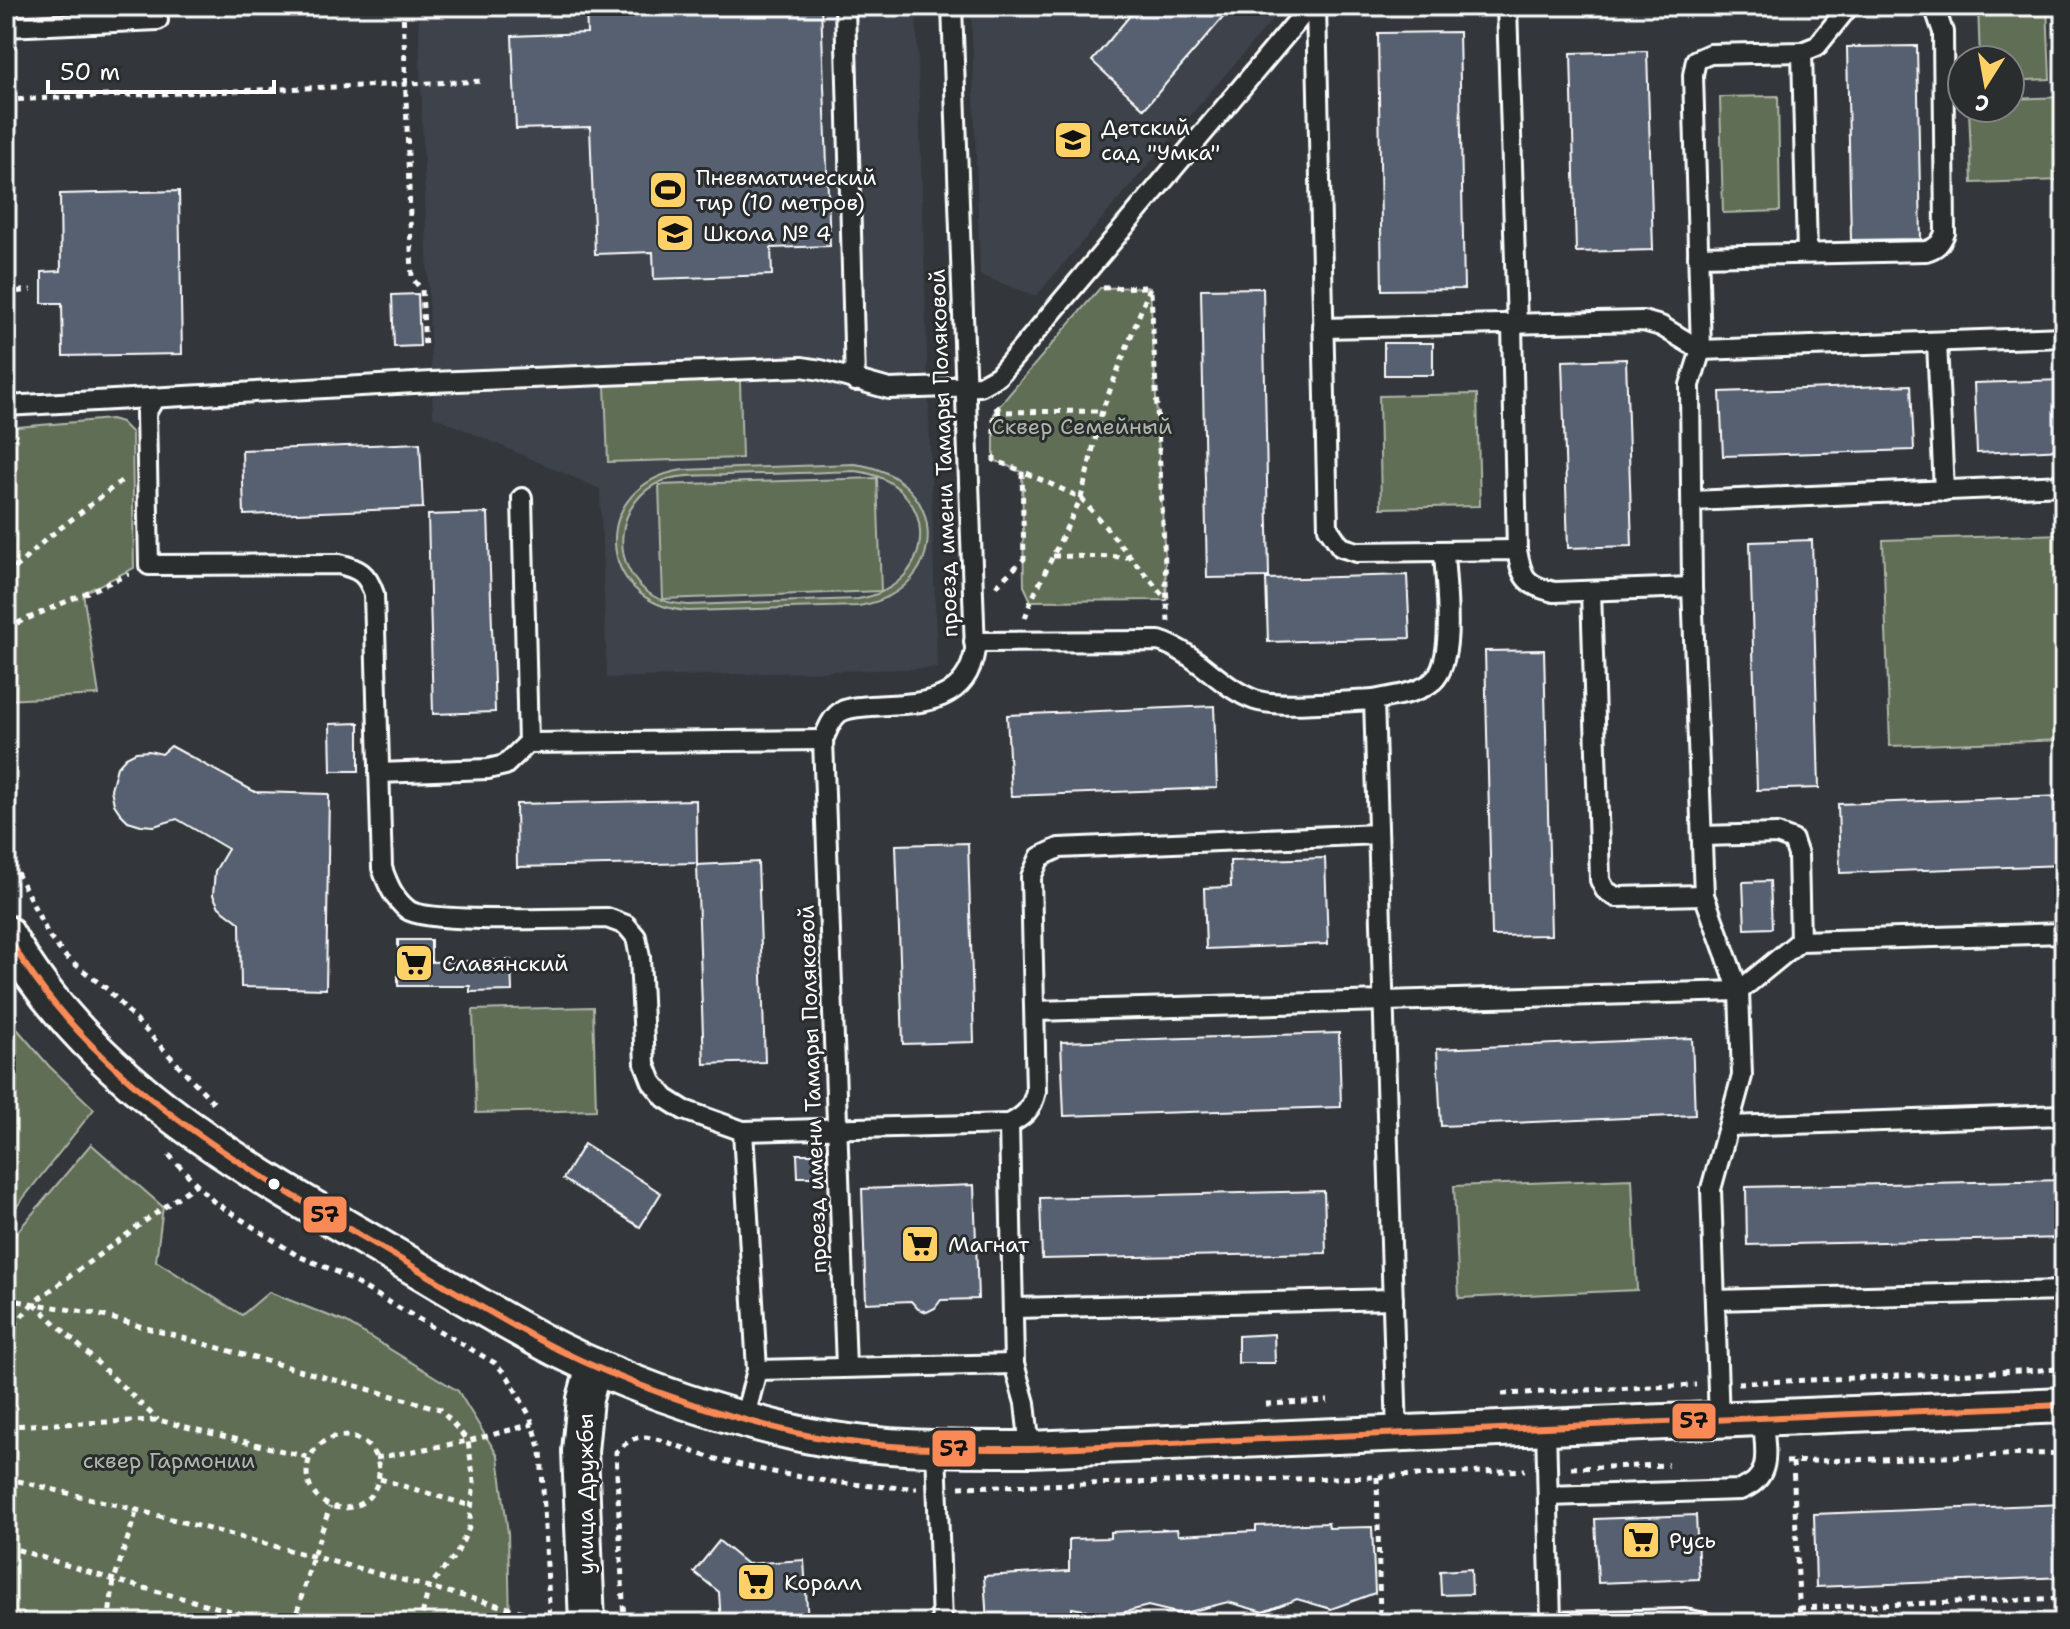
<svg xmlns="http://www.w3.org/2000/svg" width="2070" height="1629" font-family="'Shantell Sans',sans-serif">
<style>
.built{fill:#3e434b}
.green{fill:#616e55;stroke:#b0b6aa;stroke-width:2;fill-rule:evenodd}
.building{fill:#566070;stroke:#fff;stroke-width:2}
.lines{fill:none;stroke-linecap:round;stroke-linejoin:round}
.lane-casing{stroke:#fff;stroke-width:24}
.street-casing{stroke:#fff;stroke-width:40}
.path{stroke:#fff;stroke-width:5;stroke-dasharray:6 6;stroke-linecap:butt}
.lane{stroke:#2a2d2e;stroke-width:18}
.street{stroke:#2a2d2e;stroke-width:34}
.bus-1-casing{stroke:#2a2d2e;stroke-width:12}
.bus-1{stroke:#f98a56;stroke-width:6}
.bus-dot{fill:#fff;stroke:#2a2d2e;stroke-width:3}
.labels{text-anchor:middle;stroke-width:6;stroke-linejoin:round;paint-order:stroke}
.poi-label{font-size:22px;fill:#fff;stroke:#2a2d2e;text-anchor:start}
.park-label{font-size:22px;fill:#b0b6aa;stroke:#2a2d2e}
.street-label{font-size:22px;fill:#fff;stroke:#2a2d2e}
.line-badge{stroke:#2a2d2e;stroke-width:3}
.pale-badge-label{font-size:22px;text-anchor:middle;font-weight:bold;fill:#111}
</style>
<rect width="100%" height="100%" fill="#33373b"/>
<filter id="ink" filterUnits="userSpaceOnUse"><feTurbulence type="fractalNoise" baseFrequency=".0125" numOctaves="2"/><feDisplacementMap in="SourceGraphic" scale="16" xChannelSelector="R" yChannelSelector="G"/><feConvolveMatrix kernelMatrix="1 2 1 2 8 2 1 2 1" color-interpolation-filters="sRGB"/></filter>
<g filter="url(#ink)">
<g class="built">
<polygon points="418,6 916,6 937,668 607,678 600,489 433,416"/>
<polygon points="971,6 1284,6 1036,296 980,275"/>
</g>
<g class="green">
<polygon points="1978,6 2047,6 2050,79 2010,81 2010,60 1980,60"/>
<polygon points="1778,96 1780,211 1723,213 1720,97"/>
<polygon points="2064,97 2064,180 1972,183 1969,108 2010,108 2010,99"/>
<polygon points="1150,287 1167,600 1031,601 1024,586 1022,472 994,460 994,412 1100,288"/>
<polygon points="740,380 742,458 608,462 605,385"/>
<polygon points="1477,394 1480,506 1381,508 1379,396"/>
<polygon points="111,419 121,422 132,433 134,568 83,593 99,695 6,700 6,428"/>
<path d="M854,464C950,475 953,590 859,606L688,611C594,604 589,484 683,470ZM854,471C940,480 943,585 858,599L688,605C676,604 663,602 653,596C607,568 614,498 665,480C683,474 707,476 726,475C769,474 811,473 854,471Z"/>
<polygon points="877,478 881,591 663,599 659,485"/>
<polygon points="2064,534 2064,740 1890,746 1883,540"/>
<polygon points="593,1007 596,1110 476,1113 473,1010"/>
<polygon points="6,1016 49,1066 94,1109 6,1220"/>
<polygon points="91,1144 163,1207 156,1261 242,1315 269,1292 347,1323 458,1391 498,1456 508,1533 510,1622 6,1623 6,1245"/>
<polygon points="1632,1179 1637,1290 1459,1298 1454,1186"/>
</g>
<g class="building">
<polygon points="586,6 821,6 830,246 771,248 772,275 654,279 653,252 595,254 590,127 516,129 512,36 587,33"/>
<polygon points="1138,6 1233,6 1144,109 1092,61"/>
<polygon points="1459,32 1464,289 1382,290 1378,33"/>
<polygon points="1917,46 1921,239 1851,240 1847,47"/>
<polygon points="1647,51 1653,250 1576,252 1571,53"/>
<polygon points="179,191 182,354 63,356 62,303 42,303 42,272 61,271 60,194"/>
<polygon points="1263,288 1269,577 1207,578 1201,289"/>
<polygon points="418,294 420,346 394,347 392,295"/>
<rect x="1384" y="343" width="49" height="32"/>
<polygon points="1626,359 1632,546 1568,548 1562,361"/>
<polygon points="2064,380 2064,449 1977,453 1974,383"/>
<polygon points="1911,385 1914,450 1723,456 1720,392"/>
<polygon points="420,443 423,508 244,515 242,450"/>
<polygon points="488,513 495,712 433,714 428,515"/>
<polygon points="1812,540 1819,788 1757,790 1750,542"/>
<polygon points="1407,575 1410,638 1268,642 1266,579"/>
<polygon points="1544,650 1551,935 1492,936 1485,651"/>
<polygon points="1214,706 1217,788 1011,796 1007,715"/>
<polygon points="359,723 359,771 331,771 330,724"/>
<polygon points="171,746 255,792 329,794 326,989 241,987 240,923 219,907 213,895 215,871 228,849 177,819 154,826 141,825 128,821 120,813 114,804 111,789 117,767 126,757 136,752 149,751 162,754"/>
<polygon points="2064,796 2064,865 1840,873 1838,804"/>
<polygon points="696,800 697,863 517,867 516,804"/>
<polygon points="968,843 974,1042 903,1044 896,845"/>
<polygon points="1325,858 1328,944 1206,949 1204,888 1231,887 1230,861"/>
<polygon points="758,862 765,1062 704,1064 697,865"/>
<polygon points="1770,881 1772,928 1745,929 1743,882"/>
<polygon points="398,940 431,940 431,962 511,960 512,991 470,992 470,986 398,986"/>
<polygon points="1339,1033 1341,1107 1064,1116 1061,1042"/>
<polygon points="1692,1038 1695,1115 1441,1126 1437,1049"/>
<polygon points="584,1144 661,1193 640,1227 563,1179"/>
<polygon points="797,1154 826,1154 827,1177 798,1177"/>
<polygon points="2064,1180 2064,1238 1747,1245 1746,1187"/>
<polygon points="974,1185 978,1299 941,1300 935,1308 927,1312 918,1309 911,1301 866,1303 862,1189"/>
<polygon points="1324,1191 1326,1253 1042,1259 1040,1198"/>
<polygon points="1274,1334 1275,1363 1238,1363 1238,1336"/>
<polygon points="2064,1504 2064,1577 1816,1587 1814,1514"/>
<polygon points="1696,1515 1699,1579 1598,1583 1595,1519"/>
<polygon points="1328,1523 1329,1528 1372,1527 1375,1593 1331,1609 1297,1599 1263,1612 1228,1602 1181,1614 1148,1606 1114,1615 1072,1608 1072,1623 987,1623 984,1576 1069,1571 1069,1539 1110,1538 1110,1532 1177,1529 1178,1535 1256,1531 1256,1526"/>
<polygon points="719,1541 747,1564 804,1560 808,1623 721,1623 719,1592 694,1572"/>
<polygon points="1471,1569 1472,1594 1441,1595 1440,1571"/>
</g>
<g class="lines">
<g class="lane-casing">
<g id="lane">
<polyline points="845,6 855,381"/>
<path d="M1316,6L1328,528L1341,547L1357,552L1517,550C1522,578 1525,585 1554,592L1692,587"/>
<polyline points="1507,6 1517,325"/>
<polyline points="6,27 158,20"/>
<polyline points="1802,52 1807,253"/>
<path d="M1698,256L1926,251C1937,248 1941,243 1945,233L1943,32L1934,6"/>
<polyline points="1512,325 1517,550"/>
<polyline points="1323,328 1643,321 1661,326 1701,350 2064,337"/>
<polyline points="1937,343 1944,491"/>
<path d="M154,399L146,413L149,565L339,564C359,569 367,573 374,594L382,868C388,885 394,899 408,910C427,924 575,918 607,918L626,925L636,937L640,957L645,1064L652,1082L665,1098L684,1110L743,1131L1009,1124"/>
<polyline points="6,406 432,382 802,367 821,370 889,389 980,386 998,376 1029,340 1310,6"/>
<polyline points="522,498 528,743"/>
<polyline points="1692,501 2064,485"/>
<polyline points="1591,591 1600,880 1605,890 1616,897 1704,895"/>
<path d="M974,642L1159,641C1196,652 1219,687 1255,700C1277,708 1346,701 1374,700"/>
<polyline points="379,773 488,769 505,765 528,743 823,740"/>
<polyline points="1702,836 1777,834 1793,840 1798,855 1800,941"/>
<polyline points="1035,1011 1739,991 1800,941 2064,933"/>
<polyline points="1729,1126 2064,1115"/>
<polyline points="743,1131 757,1370 744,1420"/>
<polyline points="1715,1300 2064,1291"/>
<polyline points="1014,1308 1393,1299"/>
<path d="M846,1367L823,740C827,731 831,719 839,713C847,707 860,707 870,706C915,703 966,707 975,650L952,6"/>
<polyline points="757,1370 1014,1364"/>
<polyline points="1719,1420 1711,1189 1742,1076 1739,991 1704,895 1692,587 1690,385 1701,350 1693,75 1696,60 1710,54 1802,52 1817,46 1849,6"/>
<polyline points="1546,1427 1551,1623"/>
<path d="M1397,1434L1374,700C1392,696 1418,694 1433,681C1457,659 1445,583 1444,552"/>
<polyline points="936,1449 942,1623"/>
<path d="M1030,1449L1025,1403L1014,1364L1009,1124C1025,1116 1032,1109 1036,1091L1031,877L1040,857L1059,848L1378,834"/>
<path d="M1548,1496L1740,1490C1775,1477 1764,1449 1763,1418"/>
<polyline points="1551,1622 1685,1619 1706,1623"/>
</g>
</g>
<g class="street-casing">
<g id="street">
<path d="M6,933C88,1081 243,1167 385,1250C442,1283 498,1319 557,1349C632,1386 715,1414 796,1433C873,1450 951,1449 1030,1449L2064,1405"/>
<polyline points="587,1623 580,1451 585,1399 594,1366"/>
</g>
</g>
<g class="path">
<polyline points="403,6 412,278 422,290 425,349"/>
<polyline points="6,100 484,81"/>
<polyline points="1103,288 1150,287"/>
<polyline points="1151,292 1168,622"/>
<polyline points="6,293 31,290"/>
<polyline points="6,342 7,368"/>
<polyline points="995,412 1101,411"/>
<polyline points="994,434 994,412 1002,403"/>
<polyline points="994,456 994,460 1022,471"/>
<polyline points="1053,556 1130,557"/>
<polyline points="6,577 45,540 125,478"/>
<polyline points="996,586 1024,559 1022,471 1081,498 1167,600"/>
<polyline points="1025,618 1031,601 1081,498 1102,411 1150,287"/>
<polyline points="6,628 129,574"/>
<polyline points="6,851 50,938 66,957 107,989 214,1103"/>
<polyline points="169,1155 213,1201 298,1256 335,1271 495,1363 508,1377 530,1416 541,1450 550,1623"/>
<polyline points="6,1299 96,1314 440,1409 468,1441 474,1482 469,1528 457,1553 429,1587 420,1623"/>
<polyline points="34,1303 158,1420"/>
<polyline points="6,1335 33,1303 196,1184"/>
<polyline points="1738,1383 2064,1369"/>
<polyline points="1502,1394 1696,1385"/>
<polyline points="1266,1404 1328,1401"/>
<polyline points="6,1426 158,1420 311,1458"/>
<circle cx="343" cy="1472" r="36"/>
<polyline points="376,1458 468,1441 533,1424"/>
<polyline points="1786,1462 2064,1453"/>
<polyline points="1793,1462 1800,1623"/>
<polyline points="1571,1468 1668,1465"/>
<polyline points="1377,1477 1380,1623"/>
<polyline points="6,1478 137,1510 550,1619"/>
<polyline points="380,1479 471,1506"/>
<polyline points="959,1487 1377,1477 1525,1470"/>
<polyline points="6,1546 114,1580 276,1623"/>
<polyline points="1799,1608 2064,1598"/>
<polyline points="108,1623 114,1580 137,1510"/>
<polyline points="294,1623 313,1556 330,1507"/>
<path d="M624,1623L616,1452C624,1445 631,1438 642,1437C659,1436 700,1456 720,1460C784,1476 850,1487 917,1488"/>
</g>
<use href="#lane" class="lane"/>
<use href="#street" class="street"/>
<g class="bus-1-casing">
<path id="bus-1" d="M6,933C88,1081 243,1167 385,1250C442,1283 498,1319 557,1349C632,1386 715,1414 796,1433C873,1450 951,1449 1030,1449L2064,1405"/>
</g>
<use href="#bus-1" class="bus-1"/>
</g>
</g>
<defs>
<g id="school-square" transform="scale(2)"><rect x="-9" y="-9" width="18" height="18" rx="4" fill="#ffd166" stroke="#2a2d2e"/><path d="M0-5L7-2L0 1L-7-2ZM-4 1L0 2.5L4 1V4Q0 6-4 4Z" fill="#111"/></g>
<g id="stadium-square" transform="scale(2)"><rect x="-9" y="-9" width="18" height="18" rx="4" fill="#ffd166" stroke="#2a2d2e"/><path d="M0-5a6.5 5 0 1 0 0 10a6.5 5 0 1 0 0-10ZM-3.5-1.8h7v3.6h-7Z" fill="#111"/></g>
<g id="supermarket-square" transform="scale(2)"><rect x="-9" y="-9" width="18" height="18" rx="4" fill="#ffd166" stroke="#2a2d2e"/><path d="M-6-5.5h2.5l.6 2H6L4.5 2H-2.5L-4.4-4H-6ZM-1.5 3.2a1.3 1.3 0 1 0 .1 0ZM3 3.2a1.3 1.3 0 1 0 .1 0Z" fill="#111"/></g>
</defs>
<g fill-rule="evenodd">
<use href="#school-square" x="1073" y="140"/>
<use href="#stadium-square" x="668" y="190"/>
<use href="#school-square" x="675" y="233"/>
<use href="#supermarket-square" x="414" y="963"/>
<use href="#supermarket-square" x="920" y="1244"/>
<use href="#supermarket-square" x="1641" y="1540"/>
<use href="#supermarket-square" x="756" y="1582"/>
</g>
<circle class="bus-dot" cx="274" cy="1184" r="7"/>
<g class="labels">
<g class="poi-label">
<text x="1101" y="135">Детский<tspan x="1101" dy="25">сад "Умка"</tspan></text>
<text x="696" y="185">Пневматический<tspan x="696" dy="25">тир (10 метров)</tspan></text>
<text x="703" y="241">Школа № 4</text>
<text x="442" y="971">Славянский</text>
<text x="948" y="1252">Магнат</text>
<text x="1669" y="1548">Русь</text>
<text x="784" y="1590">Коралл</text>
</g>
<g class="park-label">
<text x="1082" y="434">Сквер Семейный</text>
<text x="169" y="1468">сквер Гармонии</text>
</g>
<g class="street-label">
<text transform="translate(943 453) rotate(-92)" y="8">проезд имени Тамары Поляковой</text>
<text transform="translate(812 1089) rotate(-92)" y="8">проезд имени Тамары Поляковой</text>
<text transform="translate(585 1494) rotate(-90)" y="8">улица Дружбы</text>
</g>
</g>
<g class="line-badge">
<rect x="302" y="1195" width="46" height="39" rx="8" fill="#f98a56"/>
<rect x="1671" y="1402" width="46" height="38" rx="8" fill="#f98a56"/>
<rect x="931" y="1429" width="46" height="39" rx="8" fill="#f98a56"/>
</g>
<g class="pale-badge-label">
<text x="325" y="1222">57</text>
<text x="1694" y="1428">57</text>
<text x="954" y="1456">57</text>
</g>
<rect width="2070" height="1629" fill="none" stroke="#2a2d2e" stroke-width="32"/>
<rect x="16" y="16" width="2038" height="1597" fill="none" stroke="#fff" stroke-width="3" filter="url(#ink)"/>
<g transform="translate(1986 84) rotate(191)"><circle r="38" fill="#2a2d2e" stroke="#7f8182" stroke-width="2"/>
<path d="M0-6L14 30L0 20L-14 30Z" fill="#ffd166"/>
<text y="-12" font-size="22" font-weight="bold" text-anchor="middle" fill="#ffffff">С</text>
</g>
<path d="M48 80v12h226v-12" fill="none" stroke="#ffffff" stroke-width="4"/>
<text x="60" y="80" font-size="24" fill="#ffffff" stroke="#2a2d2e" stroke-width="6" paint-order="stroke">50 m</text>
</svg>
